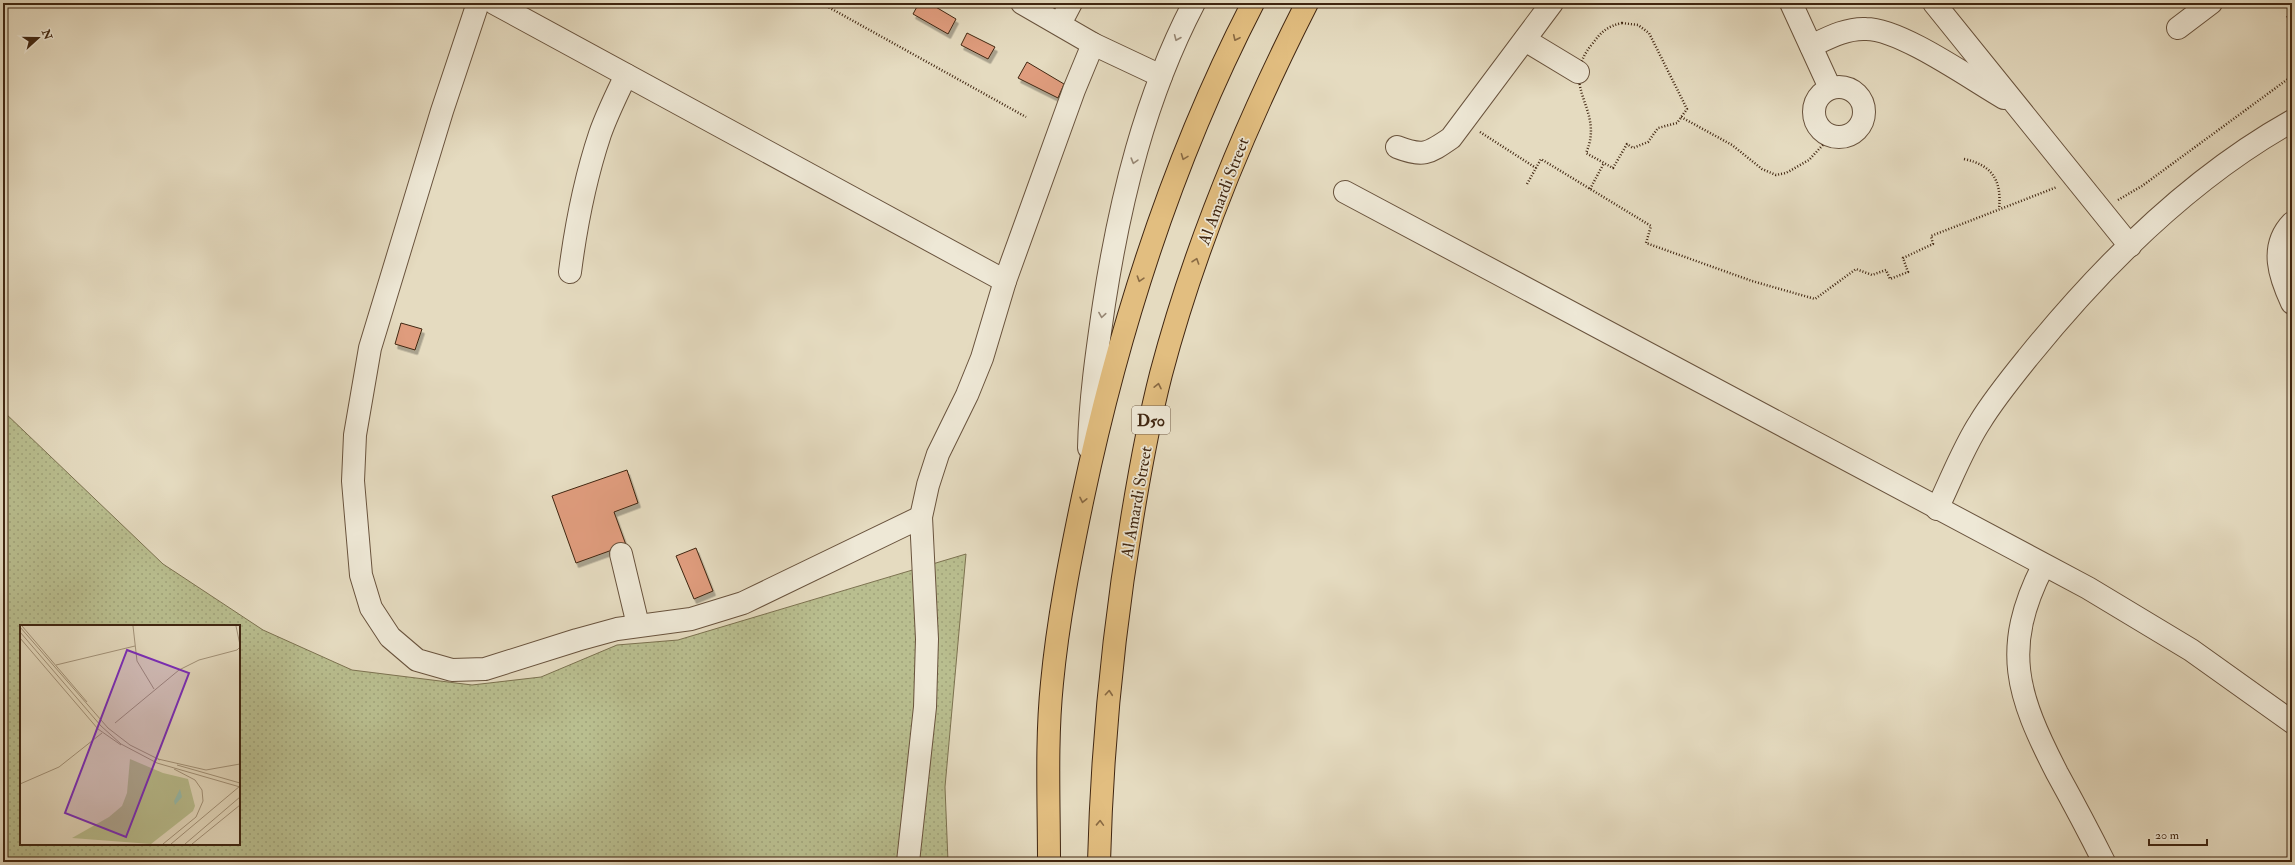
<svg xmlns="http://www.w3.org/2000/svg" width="2295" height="865" font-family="'IM FELL Double Pica',serif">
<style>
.grass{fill:url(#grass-dots);stroke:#7c7250;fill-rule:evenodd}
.building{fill:#df9c7d;stroke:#402611;filter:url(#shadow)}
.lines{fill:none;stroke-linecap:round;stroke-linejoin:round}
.minor-casing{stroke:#69533d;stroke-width:24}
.major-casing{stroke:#402611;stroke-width:24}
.path{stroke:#402611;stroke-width:2.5;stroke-dasharray:1 2;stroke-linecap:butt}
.minor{stroke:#eee8d6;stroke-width:22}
.major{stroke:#e2be80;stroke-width:22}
.oneway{stroke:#978774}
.oneway2{stroke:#896a43}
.labels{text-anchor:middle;stroke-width:3.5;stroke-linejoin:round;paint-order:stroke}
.shield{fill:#eee8d6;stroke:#74604c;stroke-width:1}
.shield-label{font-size:16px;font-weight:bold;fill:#402611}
.street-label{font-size:17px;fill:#402611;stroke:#eee8d6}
.inset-road{fill:none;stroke:#a3937a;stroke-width:1}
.view{fill:#7b2cbf;fill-opacity:0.15;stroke:#7b2cbf;stroke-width:2}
.inset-edge{fill:none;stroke:#402611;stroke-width:2}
</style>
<defs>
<pattern id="grass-dots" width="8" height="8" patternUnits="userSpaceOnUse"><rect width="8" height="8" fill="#b9be8f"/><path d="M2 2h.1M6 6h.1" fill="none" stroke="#a0a37a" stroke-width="1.8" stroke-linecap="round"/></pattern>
<filter id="shadow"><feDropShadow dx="2.5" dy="4.5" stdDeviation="0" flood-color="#0004"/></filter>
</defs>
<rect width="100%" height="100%" fill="#e5dbc0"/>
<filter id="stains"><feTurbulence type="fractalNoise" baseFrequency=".005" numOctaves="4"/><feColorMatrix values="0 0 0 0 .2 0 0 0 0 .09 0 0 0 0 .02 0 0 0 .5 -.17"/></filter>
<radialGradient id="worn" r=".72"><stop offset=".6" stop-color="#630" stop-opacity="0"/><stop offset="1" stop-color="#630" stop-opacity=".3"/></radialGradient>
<path class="grass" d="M3,411L163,564L263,630L352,670L472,685L541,677L617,645L678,640L966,554L945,787L948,862H3ZM21,626H239V844H21Z"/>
<g class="building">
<polygon points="919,3 929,3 956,19 948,34 913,14"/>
<polygon points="967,33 995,47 988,59 961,45"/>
<polygon points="1027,62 1064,84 1058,98 1018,78"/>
<polygon points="401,323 422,329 415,350 395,344"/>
<polygon points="627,470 638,503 614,512 626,545 576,563 552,496"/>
<polygon points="696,548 713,591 694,599 676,556"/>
</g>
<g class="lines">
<g class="minor-casing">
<g id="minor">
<polyline points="478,3 442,111 370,348 355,435 353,481 361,575 371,608 390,637 417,660 452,670 485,669 577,640 617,629 691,619 743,603 921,517"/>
<polyline points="494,3 1005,281"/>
<polyline points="1022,3 1093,44 1161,76"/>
<polyline points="1791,3 1830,88"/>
<polyline points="1934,3 2130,246"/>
<polyline points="1060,24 1071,3"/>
<polyline points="2178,28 2211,3"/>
<polyline points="1525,40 1578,72"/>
<path d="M1811,46C1828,38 1846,28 1866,29C1901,29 1971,79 2004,98"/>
<circle cx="1839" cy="112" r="25"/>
<path d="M1397,147C1423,157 1428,154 1451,138L1552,3"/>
<polyline points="1345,192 2088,588 2191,650 2292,722"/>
<path d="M2292,223C2269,247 2280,277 2292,303"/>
<path d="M570,272C576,225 585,179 600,134C607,114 617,94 626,75"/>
<path d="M1089,448C1090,400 1097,352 1104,304C1120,200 1145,97 1194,3"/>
<path d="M1937,509C1951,480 1963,448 1980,422C1994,399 2012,377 2029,356C2102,266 2190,178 2292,121"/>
<polyline points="621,554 638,625"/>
<path d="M2043,566C2001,649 2017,695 2057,773C2073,802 2089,832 2104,862"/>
<polyline points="908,862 925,707 927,639 921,517 928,485 938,454 967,395 982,358 1005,281 1074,90 1093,44"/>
</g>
</g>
<g class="major-casing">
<g id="major">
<path d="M1049,862C1049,803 1046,742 1052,683C1058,620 1070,559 1083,497C1119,327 1173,158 1253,3"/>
<path d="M1099,862C1102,747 1113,633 1132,519C1140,470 1149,421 1161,374C1195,245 1247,121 1307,3"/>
</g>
</g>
<g class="path">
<polyline points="821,3 1026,117"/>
<polyline points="2287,16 2292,24"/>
<path d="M1622,23L1638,25L1649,33L1687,109L1677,123L1658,128L1648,142L1633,148L1627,144L1613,168L1586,153C1606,108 1556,87 1593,43C1601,32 1608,26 1622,23Z"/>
<polyline points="1681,117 1732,145 1762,169 1776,175 1786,173 1809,160 1831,136"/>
<polyline points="1480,132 1536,168"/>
<path d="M1964,159C1992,165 2002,180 1999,209"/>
<polyline points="1527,184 1541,159 1651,226 1646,243 1752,281 1815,299 1856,269 1872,275 1886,270 1890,279 1908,272 1903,258 1933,244 1931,236 2057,187"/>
<polyline points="1590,189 1604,163"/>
<polyline points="2118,200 2142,186 2292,76"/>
</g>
<use href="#minor" class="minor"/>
<use href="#major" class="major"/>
</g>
<defs><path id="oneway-chevron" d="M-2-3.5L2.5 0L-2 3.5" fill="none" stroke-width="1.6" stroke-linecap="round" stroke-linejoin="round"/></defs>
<g class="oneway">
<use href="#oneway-chevron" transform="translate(1177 38) rotate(113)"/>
<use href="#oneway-chevron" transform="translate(1134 161) rotate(106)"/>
<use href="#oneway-chevron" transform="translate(1102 315) rotate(99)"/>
</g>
<g class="oneway2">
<use href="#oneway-chevron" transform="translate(1236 38) rotate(115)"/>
<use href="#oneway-chevron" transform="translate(1184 157) rotate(111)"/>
<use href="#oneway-chevron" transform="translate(1196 261) rotate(-71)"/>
<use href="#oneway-chevron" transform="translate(1140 279) rotate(108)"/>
<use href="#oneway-chevron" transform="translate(1158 386) rotate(-78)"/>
<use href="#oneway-chevron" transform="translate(1083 500) rotate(102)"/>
<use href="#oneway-chevron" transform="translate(1109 693) rotate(-85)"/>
<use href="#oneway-chevron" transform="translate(1100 823) rotate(-88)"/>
</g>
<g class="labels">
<rect class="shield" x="1132" y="406" width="38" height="28" rx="3"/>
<g class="shield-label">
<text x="1151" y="426">D50</text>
</g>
<g class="street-label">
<text transform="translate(1223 191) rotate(-69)" y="6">Al Amardi Street</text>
<text transform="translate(1136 502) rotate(-80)" y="6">Al Amardi Street</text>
</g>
</g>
<g transform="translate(20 625)">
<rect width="220" height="220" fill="#e5dbc0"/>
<path d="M110,134L143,148L168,154L175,181L173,186L131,219L52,213L89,192L102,181L107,168Z" fill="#b9be8f"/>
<path d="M160,164L162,172L155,180L154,176Z" fill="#97bcad"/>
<path class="inset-road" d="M2,1L67,77M113,1L117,36L134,64M216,1L220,20M0,2L88,103L110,120L140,135M0,7L81,101L101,119L137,138L220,162M0,13L78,104L101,120M36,40L115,21M95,98L159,45L179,35L217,25L220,22M138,134L186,145L220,139M157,140L220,158M0,159L39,142L82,108M143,219L176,192L183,176L182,165L175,155L154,144M151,219L220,161M165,219L220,172M172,219L220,180"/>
<path class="view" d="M107,25L169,48L106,212L45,188Z"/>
<rect width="220" height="220" class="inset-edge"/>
</g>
<rect width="2295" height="865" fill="none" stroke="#e5dbc0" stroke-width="16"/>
<rect x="4" y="4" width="2287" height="857" fill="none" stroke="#402611" stroke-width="2"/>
<rect x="8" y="8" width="2279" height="849" fill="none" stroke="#402611"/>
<g transform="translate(38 38) rotate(69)" stroke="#eee8d6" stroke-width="3" paint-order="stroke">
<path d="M0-3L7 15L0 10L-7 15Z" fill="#402611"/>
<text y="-6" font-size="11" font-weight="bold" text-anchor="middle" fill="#402611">N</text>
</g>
<path d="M2149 839v6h58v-6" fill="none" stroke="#402611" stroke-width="2"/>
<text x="2155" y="839" font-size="12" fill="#402611" stroke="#eee8d6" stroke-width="3" paint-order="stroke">20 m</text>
<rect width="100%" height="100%" filter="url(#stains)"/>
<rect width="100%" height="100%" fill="url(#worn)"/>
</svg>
